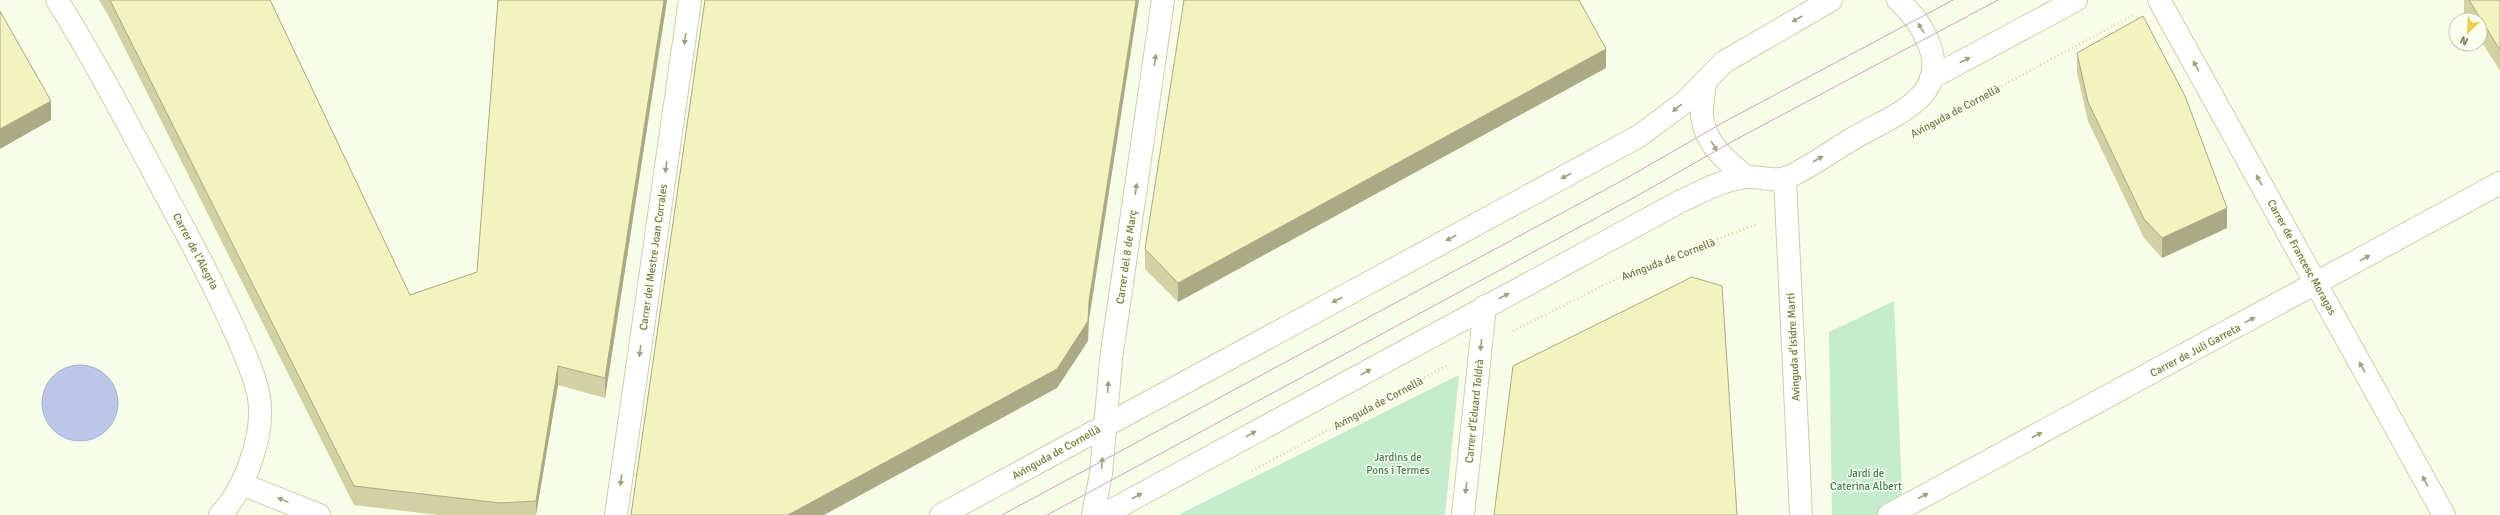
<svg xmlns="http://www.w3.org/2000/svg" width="2500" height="515" font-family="Signika,sans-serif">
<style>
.green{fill:#c5eccd}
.water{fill:#bbc6e8;stroke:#a1aeda}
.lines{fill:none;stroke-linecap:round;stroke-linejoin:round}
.minor-casing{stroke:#cdcfad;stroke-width:24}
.path{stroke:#d9d9a1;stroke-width:2.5;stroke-dasharray:1 3;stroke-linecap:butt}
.minor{stroke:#fff;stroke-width:22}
.tram{stroke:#c8a5c3;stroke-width:1}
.wall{fill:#d1d1a4}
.shaded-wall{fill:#aaaa86}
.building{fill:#f3f3bf;stroke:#aaaa86}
.oneway{fill:#a0a081}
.labels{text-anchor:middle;stroke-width:3;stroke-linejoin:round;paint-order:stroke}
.street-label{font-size:11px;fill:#78774b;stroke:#fbffef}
.park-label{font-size:11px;fill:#427f55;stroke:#fbffef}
</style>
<rect width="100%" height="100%" fill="#f8fde8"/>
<g class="green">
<polygon points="1894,301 1903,515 1832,515 1829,332"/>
<polygon points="1459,375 1445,515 1178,515"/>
</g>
<circle class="water" cx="80" cy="403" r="38"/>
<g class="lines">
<g class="minor-casing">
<g id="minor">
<path d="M57,0C103,74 142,151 183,227C203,264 221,300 238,338C246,357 256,378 259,398C265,434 245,489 220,515"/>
<polyline points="2159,0 2444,515"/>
<polyline points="1931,78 2076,0"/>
<path d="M1705,82C1704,93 1701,105 1702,116C1705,144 1726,160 1746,177"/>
<polyline points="1785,178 1801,515"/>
<polyline points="242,484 319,515"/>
<polyline points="616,515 690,0"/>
<polyline points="941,515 1639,136 1686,101 1724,62 1831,0"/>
<polyline points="1093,515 1101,474 1111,359 1163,0"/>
<path d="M1103,515L1681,201C1701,192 1724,179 1747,177C1758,176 1775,182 1786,178C1808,169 1833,150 1854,138C1876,125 1904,114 1921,96C1950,66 1922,22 1898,0"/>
<polyline points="1463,515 1485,306"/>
<polyline points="1889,515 2500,183"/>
</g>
</g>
<g class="path">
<polyline points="1945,116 2134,15"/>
<polyline points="1513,331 1624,275 1757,224"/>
<polyline points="1252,471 1448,365"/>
</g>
<use href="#minor" class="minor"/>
<g class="tram">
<polyline points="1002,515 1625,179 1724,122 1953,0"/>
<polyline points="1047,515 1635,197 1735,140 1998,0"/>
</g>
</g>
<g class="wall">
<polygon points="99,0 270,0 410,295 477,272 667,0 605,398 558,385 536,515 438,515 354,505 108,15"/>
<polygon points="2464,0 2500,0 2500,71 2480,39 2480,20 2468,20 2464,14"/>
<polygon points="2077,53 2227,228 2162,258 2144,238 2088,121 2077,73"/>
<polygon points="1606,68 1178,302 1145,269 1145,249"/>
</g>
<g class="shaded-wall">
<polygon points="664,0 667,0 605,398 605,378"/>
<polygon points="1136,0 1139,0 1089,320 1088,341 1057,388 824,515 788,515 1089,301"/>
<polygon points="1606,49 1606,68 1178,302 1178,283"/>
<polygon points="51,101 51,120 0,149 0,129"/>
<polygon points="2227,208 2227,228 2162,258 2162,238"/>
<polygon points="558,366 558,385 536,515 536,501"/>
</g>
<g class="building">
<polygon points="110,0 270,0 410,295 477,272 498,0 664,0 605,378 558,366 536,501 500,503 354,486"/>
<polygon points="705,0 1136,0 1089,301 1088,321 1057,369 788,515 631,515"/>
<polygon points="1184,0 1579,0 1606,49 1178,283 1145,249"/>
<polygon points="2469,0 2500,0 2500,50"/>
<polygon points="0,11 51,101 0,129"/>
<polygon points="2143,16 2185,96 2227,208 2162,238 2144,219 2088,102 2077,53"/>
<polygon points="1692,277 1722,286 1737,515 1494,515 1513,366"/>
</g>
<defs><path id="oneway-solid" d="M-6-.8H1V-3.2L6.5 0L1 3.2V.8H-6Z"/></defs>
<g class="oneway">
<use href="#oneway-solid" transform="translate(1797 19) rotate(150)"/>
<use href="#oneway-solid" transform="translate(1921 28) rotate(-122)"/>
<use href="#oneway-solid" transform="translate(685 39) rotate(98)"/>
<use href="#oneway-solid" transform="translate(1155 60) rotate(-82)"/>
<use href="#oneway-solid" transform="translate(1965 60) rotate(-28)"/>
<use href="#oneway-solid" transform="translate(2196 66) rotate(-119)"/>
<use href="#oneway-solid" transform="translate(1677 108) rotate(141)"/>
<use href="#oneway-solid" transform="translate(1714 146) rotate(60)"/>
<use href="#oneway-solid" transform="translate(1818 159) rotate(-30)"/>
<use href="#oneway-solid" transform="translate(666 167) rotate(98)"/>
<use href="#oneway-solid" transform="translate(1566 176) rotate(152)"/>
<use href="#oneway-solid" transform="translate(2259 180) rotate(-119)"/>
<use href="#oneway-solid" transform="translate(1136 189) rotate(-82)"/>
<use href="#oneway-solid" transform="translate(1451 238) rotate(152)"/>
<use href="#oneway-solid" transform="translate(2365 258) rotate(-29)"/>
<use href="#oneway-solid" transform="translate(1504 296) rotate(-28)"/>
<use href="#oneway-solid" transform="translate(1337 300) rotate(152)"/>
<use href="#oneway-solid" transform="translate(2250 320) rotate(-28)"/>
<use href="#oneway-solid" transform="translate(1481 345) rotate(96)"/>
<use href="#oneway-solid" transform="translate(640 351) rotate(98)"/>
<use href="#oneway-solid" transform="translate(2362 367) rotate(-119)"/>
<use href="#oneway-solid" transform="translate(1366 372) rotate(-29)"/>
<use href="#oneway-solid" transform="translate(1108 387) rotate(-86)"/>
<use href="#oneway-solid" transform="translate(1251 434) rotate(-29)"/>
<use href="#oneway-solid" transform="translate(2037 435) rotate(-28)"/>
<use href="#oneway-solid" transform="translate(1102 463) rotate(-86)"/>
<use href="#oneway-solid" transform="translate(621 480) rotate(98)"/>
<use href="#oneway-solid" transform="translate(2425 481) rotate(-119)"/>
<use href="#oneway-solid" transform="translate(1466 488) rotate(96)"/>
<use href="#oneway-solid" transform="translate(1137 496) rotate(-29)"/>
<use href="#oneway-solid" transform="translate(1923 496) rotate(-28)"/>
<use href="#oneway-solid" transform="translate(283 500) rotate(-158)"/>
</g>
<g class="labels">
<g class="street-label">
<text transform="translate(1955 111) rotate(-28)" y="4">Avinguda de Cornellà</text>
<text transform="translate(196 251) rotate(62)" y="4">Carrer de l'Alegria</text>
<text transform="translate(653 257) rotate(-82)" y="4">Carrer del Mestre Joan Corrales</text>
<text transform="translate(1126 257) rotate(-82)" y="4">Carrer del 8 de Març</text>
<text transform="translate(2302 257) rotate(61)" y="4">Carrer de Francesc Moragas</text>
<text transform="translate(1668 259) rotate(-21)" y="4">Avinguda de Cornellà</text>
<text transform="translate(1793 347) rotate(-93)" y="4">Avinguda d'Isidre Martí</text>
<text transform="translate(2195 350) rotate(-28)" y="4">Carrer de Juli Garreta</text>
<text transform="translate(1378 403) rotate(-28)" y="4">Avinguda de Cornellà</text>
<text transform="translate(1474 411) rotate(-84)" y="4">Carrer d'Eduard Toldrà</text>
<text transform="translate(1056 452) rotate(-29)" y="4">Avinguda de Cornellà</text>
</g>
<g class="park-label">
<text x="1398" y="461">Jardins de<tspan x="1398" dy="13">Pons i Termes</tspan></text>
<text x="1866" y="477">Jardí de<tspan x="1866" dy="13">Caterina Albert</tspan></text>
</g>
</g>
<g transform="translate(2468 32) rotate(205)"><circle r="19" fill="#fbffef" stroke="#c7c9ad"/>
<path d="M0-3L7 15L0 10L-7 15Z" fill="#e9cf4b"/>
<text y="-6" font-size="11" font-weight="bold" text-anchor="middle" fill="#78774b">N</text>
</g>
</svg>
